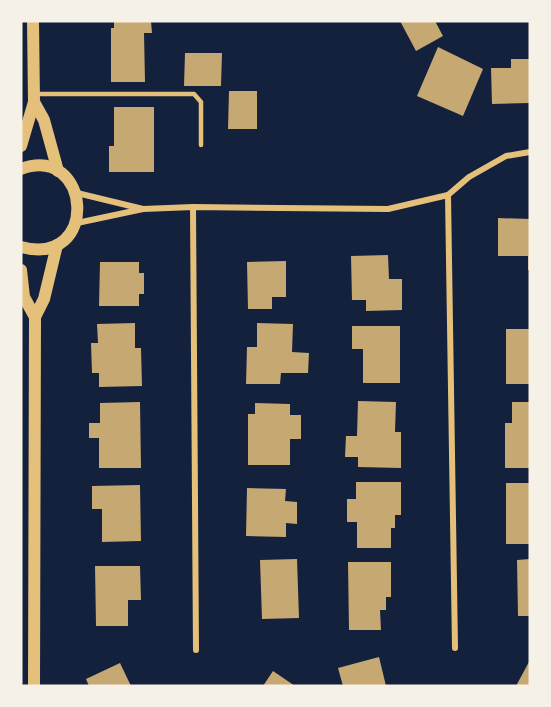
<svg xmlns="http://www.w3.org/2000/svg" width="551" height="707" font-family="'PT Sans',sans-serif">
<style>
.building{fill:#c6a872}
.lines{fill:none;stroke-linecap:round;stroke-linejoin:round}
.service{stroke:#e5c07b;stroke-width:4.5}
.minor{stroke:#e5c07b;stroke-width:6}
.secondary{stroke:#e5c07b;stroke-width:12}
</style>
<rect width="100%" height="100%" fill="#14213d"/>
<g class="building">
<polygon points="114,21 151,21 152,33 144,33 145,82 111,82 111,28 114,28"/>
<polygon points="400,21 435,21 443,36 416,51"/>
<polygon points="438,47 483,69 463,116 417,96"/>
<polygon points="185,53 222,53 221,86 184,86"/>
<polygon points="511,59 530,59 530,103 492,104 491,68 511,68"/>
<polygon points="229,91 257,91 257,129 228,129"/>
<polygon points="114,107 154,107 154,172 109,172 109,146 114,146"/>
<polygon points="498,218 530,219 530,270 528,270 528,256 498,256"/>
<polygon points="388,255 389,279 402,279 402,310 366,311 366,300 352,300 351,256"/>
<polygon points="286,261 286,297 272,297 272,309 248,309 247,262"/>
<polygon points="100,262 139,262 139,273 144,273 144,294 139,294 139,306 99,306"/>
<polygon points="135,323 135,348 141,348 142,386 99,387 99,373 92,373 91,343 98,343 97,324"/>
<polygon points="257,323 293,324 292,352 309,353 308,373 281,373 280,384 246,384 247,347 257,347"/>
<polygon points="352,326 400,326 400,383 363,383 363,349 352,349"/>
<rect x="506" y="329" width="24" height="55"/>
<polygon points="358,401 396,402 395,432 401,432 401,468 358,467 358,457 345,457 346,436 357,436"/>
<polygon points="140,402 141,468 99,468 99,438 89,438 89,423 100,423 100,403"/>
<polygon points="512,402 530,402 530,468 505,468 505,423 512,423"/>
<polygon points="255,403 290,404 290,415 301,415 301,439 290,439 290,465 248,465 248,414 255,414"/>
<polygon points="356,482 401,482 401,515 395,515 395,528 391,528 391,548 357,548 357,522 347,522 347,499 356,499"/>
<rect x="506" y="483" width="24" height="61"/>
<polygon points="140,485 141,541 102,542 102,509 92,509 92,486"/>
<polygon points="247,488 286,489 285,501 297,502 297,524 286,523 286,537 246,536"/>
<polygon points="297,559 299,618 262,619 260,560"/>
<polygon points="530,559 530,616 518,616 517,560"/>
<polygon points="348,562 391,562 391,597 386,597 386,610 380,610 381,630 349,630"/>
<polygon points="95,566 140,566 141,600 128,600 128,626 96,626"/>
<polygon points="379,657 386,686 343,686 338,668"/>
<polygon points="530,660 530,686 516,686"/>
<polygon points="120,663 131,686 89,686 86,679"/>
<polygon points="273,671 295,686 263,686"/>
</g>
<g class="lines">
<polyline class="service" points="36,94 194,94 201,102 201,145"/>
<g class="minor">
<polyline points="77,193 143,209 77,223"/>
<polyline points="448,195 455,648"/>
<polyline points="193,207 196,650"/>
<polyline points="143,209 193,207 388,209 448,195 469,177 506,156 530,152"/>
</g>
<g class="secondary">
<polyline points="34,102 44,120 58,171"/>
<polyline points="21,146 34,102 33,21"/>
<path d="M21,169C91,143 101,268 21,247"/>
<polyline points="21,270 24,297 35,317"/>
<polyline points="34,686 35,317 44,299 57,245"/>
</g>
</g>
<rect width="551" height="707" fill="none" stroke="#f6f1e7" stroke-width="45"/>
</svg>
